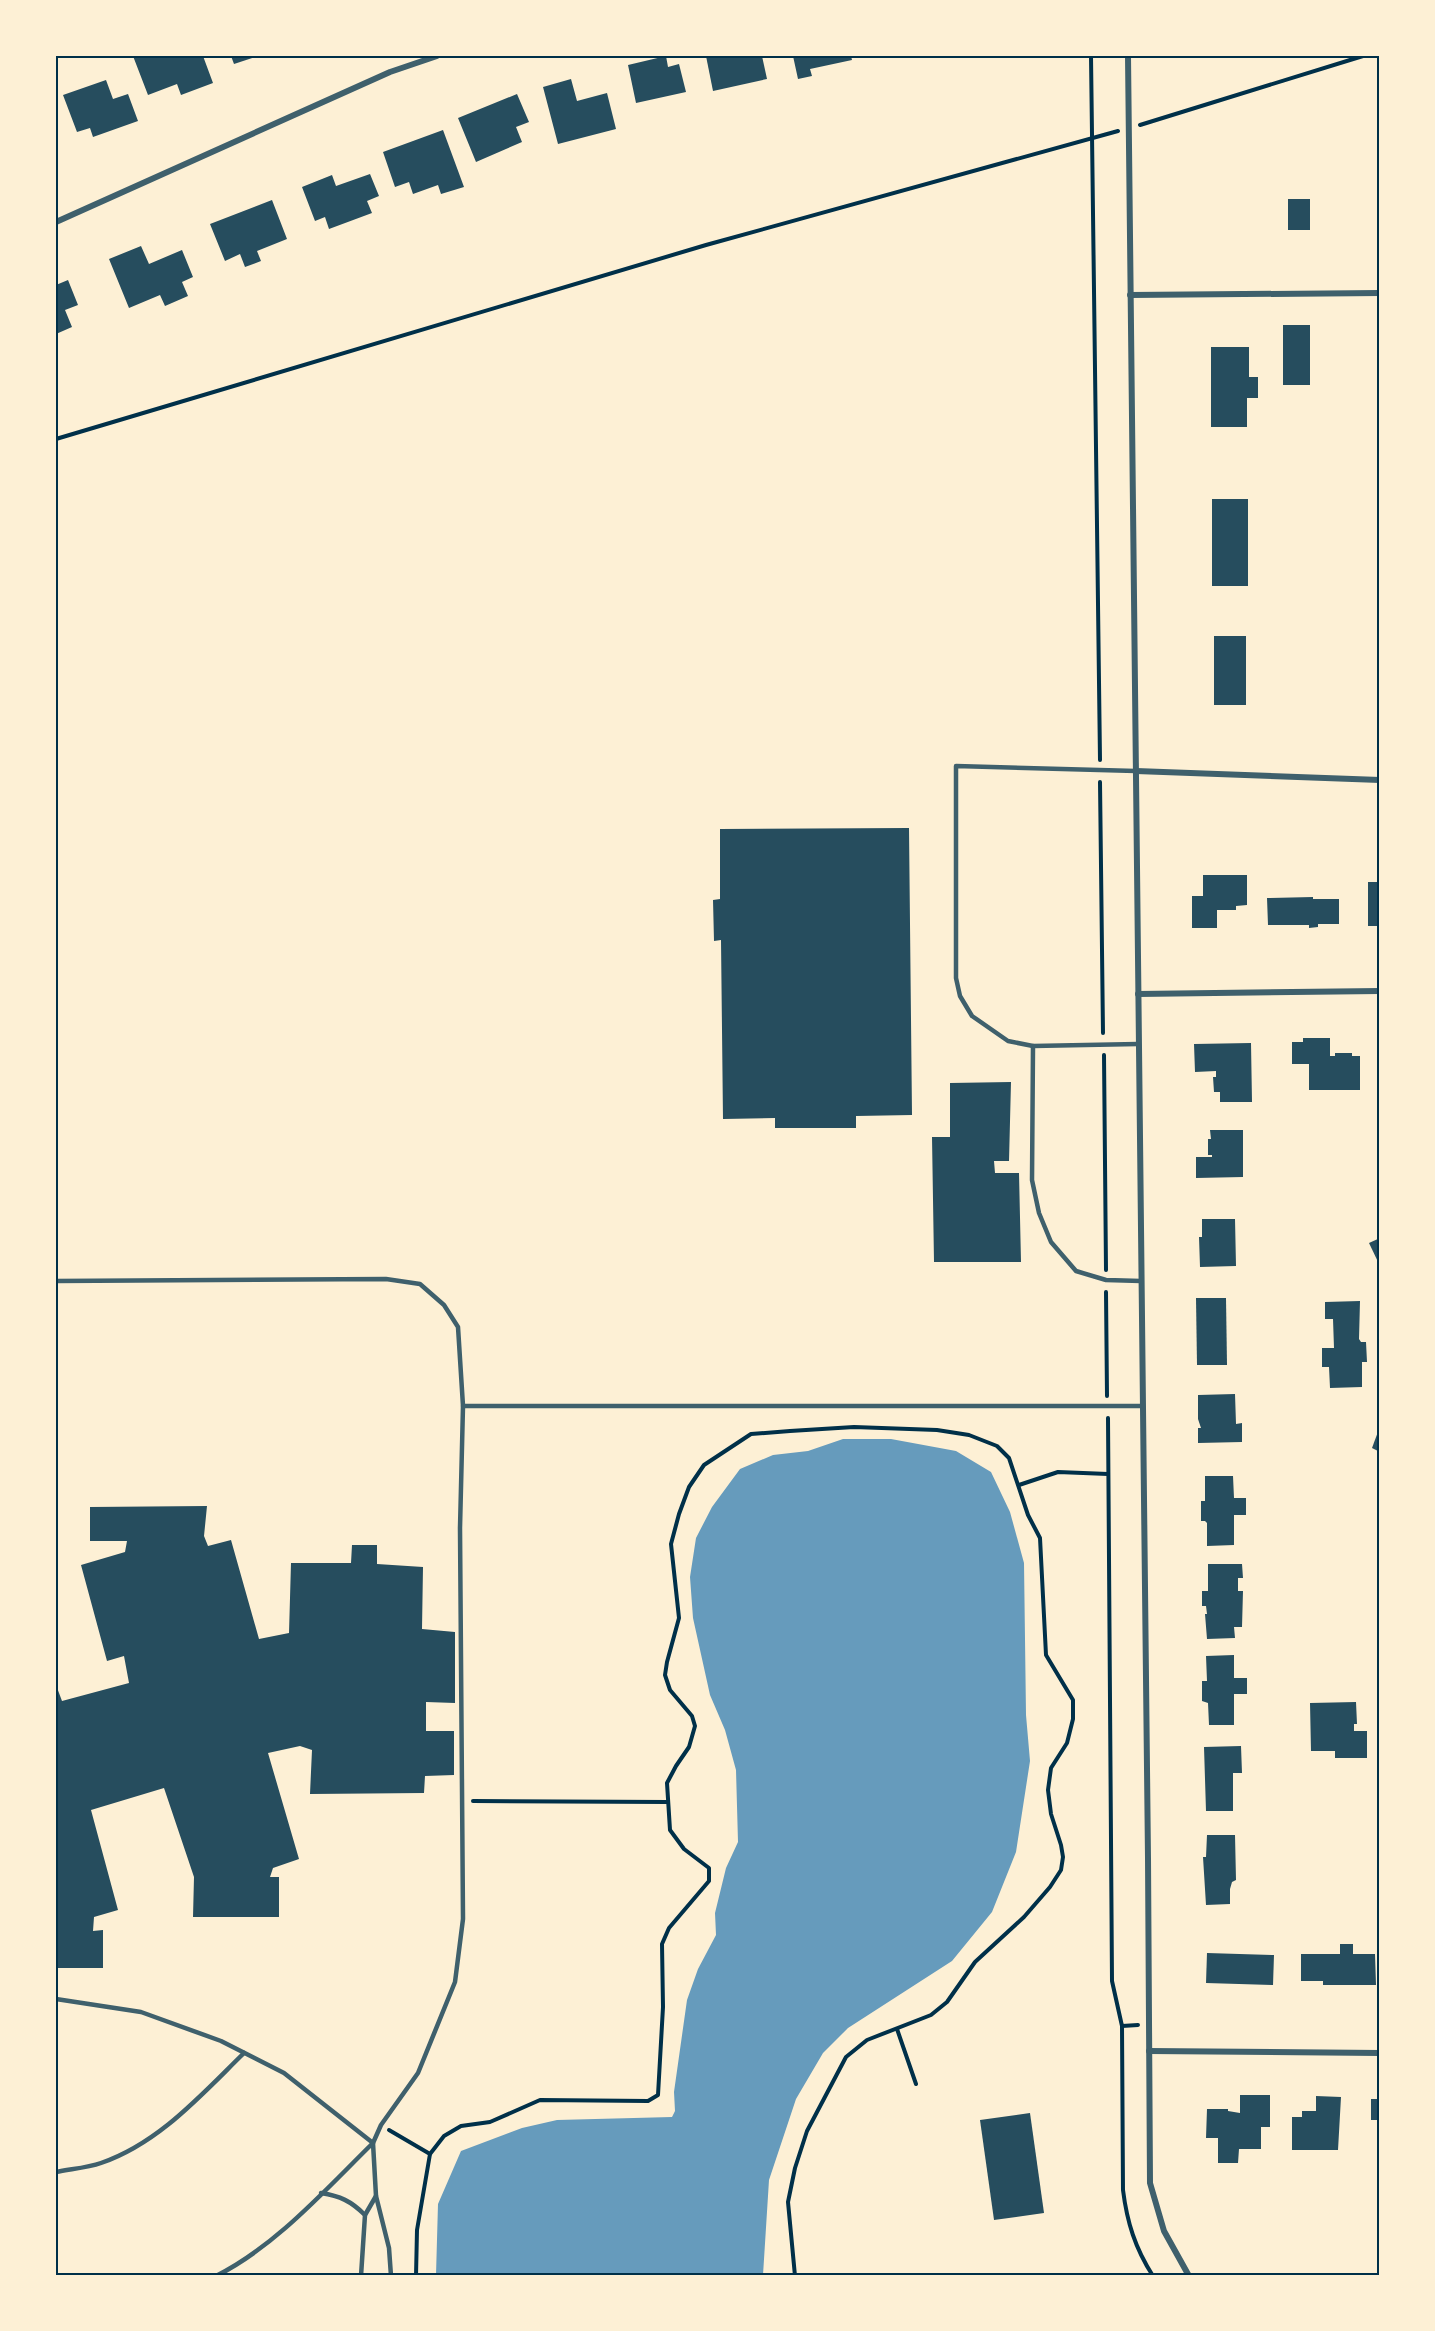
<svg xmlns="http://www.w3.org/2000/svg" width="1435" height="2331" font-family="Karla,sans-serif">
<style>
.water{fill:#669bbc}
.building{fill:#264d5e}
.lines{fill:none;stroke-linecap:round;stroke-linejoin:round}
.path{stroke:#003049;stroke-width:4}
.service{stroke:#3f606c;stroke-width:4.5}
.minor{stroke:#3f606c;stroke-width:6}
.neatline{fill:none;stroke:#003049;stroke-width:2}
</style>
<rect width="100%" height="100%" fill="#fdf0d5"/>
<polygon class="water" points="843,1439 891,1439 956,1451 991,1472 1010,1512 1024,1563 1026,1715 1030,1761 1016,1852 992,1912 952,1961 848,2028 823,2053 796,2099 769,2180 763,2275 436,2275 438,2204 461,2151 522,2128 557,2120 672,2117 675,2111 674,2092 687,2000 698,1969 716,1935 715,1913 726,1868 738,1842 736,1770 725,1730 710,1695 693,1618 690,1577 696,1538 712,1507 740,1469 773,1455 808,1451"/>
<g class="building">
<polygon points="133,56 203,56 213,83 181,95 177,84 148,95"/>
<polygon points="231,56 258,56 234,64"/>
<polygon points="666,56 668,67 679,64 686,92 636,103 628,65"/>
<polygon points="706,56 762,56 767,79 713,91"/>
<polygon points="793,56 851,56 852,60 810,69 812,76 798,79"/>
<polygon points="571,79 577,101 607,93 616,129 558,144 543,87"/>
<polygon points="106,80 113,99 128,94 138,121 93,137 90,128 77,132 63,95"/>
<polygon points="517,94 529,122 516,127 522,142 476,162 458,118"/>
<polygon points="443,130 464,187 441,194 438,185 413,194 409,182 395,187 383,152"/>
<polygon points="370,174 379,196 367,201 372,213 329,229 325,217 315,221 302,187 332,175 336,186"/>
<rect x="1288" y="199" width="22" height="31"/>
<polygon points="272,200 287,239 257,251 261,261 245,267 240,254 225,261 210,224"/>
<polygon points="141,246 149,264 182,250 193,277 182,282 188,296 165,306 160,295 129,308 109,259"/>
<polygon points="68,280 78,305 65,310 72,327 56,334 56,285"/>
<rect x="1283" y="325" width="27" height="60"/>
<polygon points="1211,347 1249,347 1249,377 1258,377 1258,398 1247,398 1247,427 1211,427"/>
<rect x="1212" y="499" width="36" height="87"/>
<rect x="1214" y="636" width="32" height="69"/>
<polygon points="909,828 912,1115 856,1116 856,1128 775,1128 775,1118 723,1119 721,940 714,941 713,900 720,899 720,829"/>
<polygon points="1203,875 1247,875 1247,905 1236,906 1236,910 1217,910 1217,928 1192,928 1192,896 1203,896"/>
<rect x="1368" y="882" width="12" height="44"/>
<polygon points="1313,897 1313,899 1339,899 1339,924 1318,924 1318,927 1309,928 1309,925 1268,925 1267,898"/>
<polygon points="1303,1038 1330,1038 1330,1056 1335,1056 1335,1053 1352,1053 1352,1056 1360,1056 1360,1090 1309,1090 1309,1064 1292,1064 1292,1042 1303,1042"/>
<polygon points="1251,1043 1252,1102 1220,1102 1220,1092 1214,1092 1213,1077 1216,1077 1216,1071 1195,1072 1194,1044"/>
<polygon points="1011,1082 1009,1161 994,1161 995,1173 1019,1173 1021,1262 934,1262 932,1137 950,1137 950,1083"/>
<polygon points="1210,1130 1243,1130 1243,1177 1196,1178 1196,1157 1212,1157 1212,1155 1208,1155 1208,1139 1211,1139"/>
<polygon points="1202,1219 1235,1219 1236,1266 1200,1267 1199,1237 1202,1237"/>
<polygon points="1380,1238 1380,1266 1369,1243"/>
<polygon points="1196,1298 1226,1298 1227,1365 1197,1365"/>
<polygon points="1360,1301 1359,1339 1361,1342 1366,1342 1367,1362 1362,1362 1362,1387 1330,1388 1329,1367 1322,1367 1322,1348 1334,1348 1333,1319 1325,1319 1325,1302"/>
<polygon points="1235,1394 1236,1424 1242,1423 1242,1442 1198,1443 1198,1428 1201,1428 1198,1419 1198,1395"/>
<polygon points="1379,1429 1380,1429 1380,1452 1372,1448"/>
<polygon points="1205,1476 1233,1476 1234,1498 1246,1498 1246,1515 1234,1515 1234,1545 1207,1546 1207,1523 1205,1521 1201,1521 1201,1501 1205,1501"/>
<polygon points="207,1506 204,1536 208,1546 231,1540 259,1639 289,1633 291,1563 351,1563 352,1545 377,1545 377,1564 423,1567 422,1629 455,1632 455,1703 426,1702 426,1731 454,1731 454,1775 425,1776 424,1793 310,1794 312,1750 300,1746 268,1753 299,1859 273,1868 270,1877 279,1877 279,1917 193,1917 194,1877 164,1788 91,1810 118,1910 94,1917 93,1931 103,1930 103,1968 56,1968 56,1685 62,1701 129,1683 124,1656 107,1661 81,1565 125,1552 127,1541 90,1541 90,1507"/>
<polygon points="1208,1564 1242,1564 1243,1578 1238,1578 1238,1591 1243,1591 1242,1627 1234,1627 1235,1638 1207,1639 1205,1614 1207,1614 1206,1606 1202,1606 1202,1591 1208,1591"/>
<polygon points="1234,1655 1234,1678 1247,1678 1247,1694 1234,1694 1234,1725 1209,1725 1208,1703 1202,1701 1202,1681 1207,1681 1206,1656"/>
<polygon points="1356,1702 1357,1724 1354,1724 1354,1731 1367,1731 1367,1758 1335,1758 1335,1751 1311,1751 1310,1703"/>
<polygon points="1241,1746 1242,1773 1233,1773 1233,1811 1206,1811 1204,1747"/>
<polygon points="1207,1835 1235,1835 1236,1880 1232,1882 1230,1889 1230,1904 1206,1905 1203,1857 1206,1857"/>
<polygon points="1340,1944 1353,1944 1353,1954 1375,1954 1376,1985 1323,1985 1323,1981 1301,1981 1301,1954 1340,1954"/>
<polygon points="1207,1953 1274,1955 1273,1985 1206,1983"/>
<polygon points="1240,2095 1270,2095 1270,2127 1261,2127 1261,2149 1239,2149 1238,2163 1218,2163 1218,2138 1206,2138 1207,2109 1228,2109 1228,2111 1240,2113"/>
<polygon points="1316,2096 1341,2097 1338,2150 1292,2150 1292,2117 1302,2117 1302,2111 1316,2111"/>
<rect x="1371" y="2099" width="9" height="21"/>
<polygon points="1030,2113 1044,2213 994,2220 980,2120"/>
</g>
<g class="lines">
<g class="path">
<polyline points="1091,56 1100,760"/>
<polyline points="1140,125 1363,56"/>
<polyline points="56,439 706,245 1118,131"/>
<polyline points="1100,782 1103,1033"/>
<polyline points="1104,1055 1106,1270"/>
<polyline points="1106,1292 1107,1396"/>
<polyline points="1108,1418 1112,1981 1122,2026 1138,2025"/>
<polyline points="1019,1485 1058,1472 1108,1474"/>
<polyline points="473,1801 668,1802"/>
<path d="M1122,2026L1123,2190C1127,2222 1135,2248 1153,2276"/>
<polyline points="897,2029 916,2084"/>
<polyline points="389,2130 430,2154"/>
<polyline points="416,2276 417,2230 430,2154 444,2136 461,2126 490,2122 540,2100 648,2101 658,2095 663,2007 662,1944 669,1928 709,1881 709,1868 684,1849 670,1830 667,1783 676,1766 689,1747 695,1726 692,1716 670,1690 665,1675 667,1662 679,1618 671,1544 679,1514 689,1487 704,1465 751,1434 790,1431 854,1427 937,1430 969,1435 997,1446 1009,1458 1028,1515 1040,1538 1046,1655 1073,1700 1073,1719 1067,1743 1051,1768 1048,1790 1051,1814 1061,1845 1063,1857 1061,1870 1050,1887 1024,1917 975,1962 947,2002 931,2015 867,2040 846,2057 807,2131 795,2168 788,2202 795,2276"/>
</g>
<g class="service">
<polyline points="1138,1044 1033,1046 1032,1180 1039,1213 1051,1242 1076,1271 1106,1280 1141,1281"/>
<polyline points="1033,1046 1008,1041 972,1016 960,996 956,978 956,766 1136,771"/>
<path d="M56,1281L386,1279L420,1284L444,1305L458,1327L463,1406L460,1528L463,1919L455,1982L418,2073L381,2125L373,2143C326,2189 276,2246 216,2276"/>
<polyline points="463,1406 1143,1406"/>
<polyline points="56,1999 141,2012 221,2041 284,2073 373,2143 376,2196 389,2248 391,2276"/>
<path d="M56,2172C70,2169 87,2168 101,2163C159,2143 201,2095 244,2053"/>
<path d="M321,2193C340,2196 351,2201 365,2215"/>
<polyline points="361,2276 365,2215 376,2196"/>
</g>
<g class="minor">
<polyline points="1128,56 1148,1858 1150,2183 1164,2231 1189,2276"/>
<polyline points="56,222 390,72 437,56"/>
<polyline points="1130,295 1380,293"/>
<polyline points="1136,771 1380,780"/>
<polyline points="1138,994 1380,991"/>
<polyline points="1149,2051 1380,2053"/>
</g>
</g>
<rect width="1435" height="2331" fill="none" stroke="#fdf0d5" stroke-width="114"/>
<rect x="57" y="57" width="1321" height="2217" class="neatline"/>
</svg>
